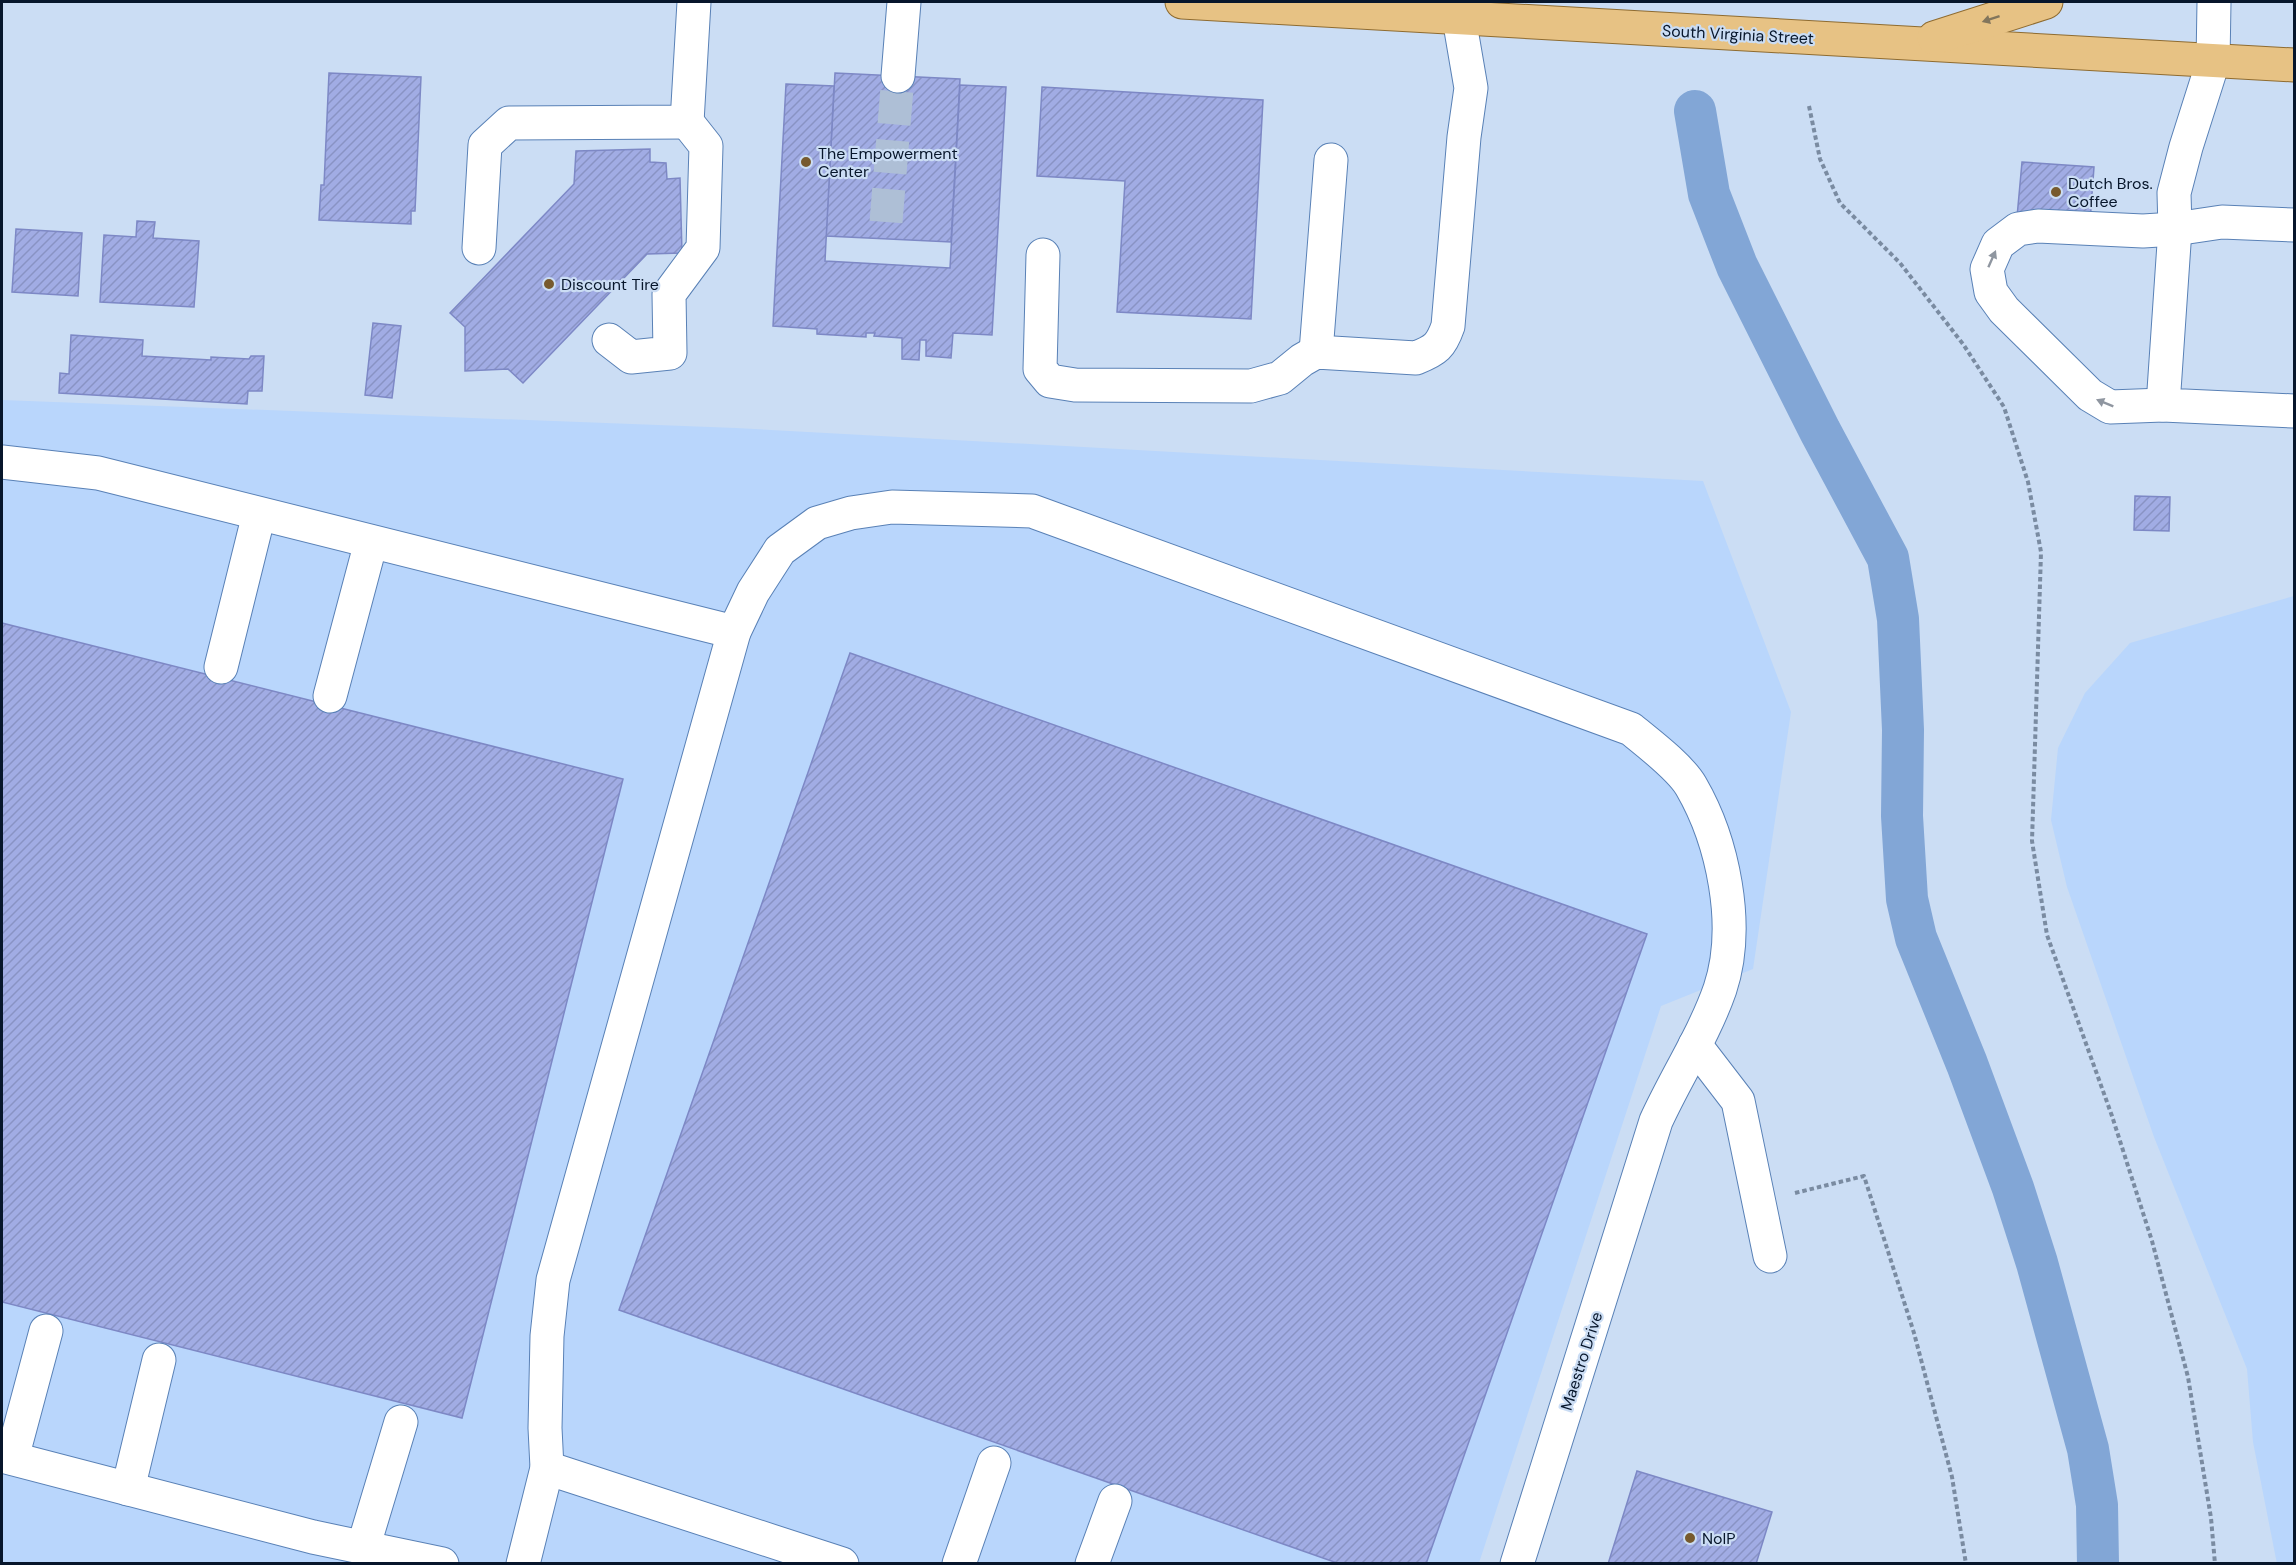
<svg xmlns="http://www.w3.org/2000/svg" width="2296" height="1565" font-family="'DM Sans',sans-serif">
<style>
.built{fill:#b9d6fc}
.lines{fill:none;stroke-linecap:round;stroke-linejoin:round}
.canal{stroke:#82a6d6;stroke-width:42}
.building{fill:url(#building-hatch);stroke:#7d88c5;stroke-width:1.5}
.minor-tunnel{stroke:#aebfd6;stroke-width:33;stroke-dasharray:33 16;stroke-linecap:butt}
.minor-casing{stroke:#5981b6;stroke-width:35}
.major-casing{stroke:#8e6b30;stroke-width:35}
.path{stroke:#7a8ba1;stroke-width:4;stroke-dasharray:4.5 3;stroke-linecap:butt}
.minor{stroke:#fff;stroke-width:33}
.major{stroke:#e7c284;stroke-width:33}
.oneway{fill:#82755c}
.oneway2{fill:#8f96a0}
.poi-dot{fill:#775a2e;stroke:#cbddf4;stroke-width:2}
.labels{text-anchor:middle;stroke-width:4.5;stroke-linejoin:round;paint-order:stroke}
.street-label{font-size:16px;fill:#07162b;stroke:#cbddf4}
.poi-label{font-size:16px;fill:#07162b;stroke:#cbddf4;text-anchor:start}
</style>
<defs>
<pattern id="building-hatch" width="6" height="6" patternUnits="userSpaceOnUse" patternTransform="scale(1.5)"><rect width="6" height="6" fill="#a1ace4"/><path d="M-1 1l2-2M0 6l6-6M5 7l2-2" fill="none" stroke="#8993c4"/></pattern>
</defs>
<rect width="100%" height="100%" fill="#cbddf4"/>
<g class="built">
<polygon points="2,400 736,428 1703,481 1791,712 1753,969 1661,1006 1479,1563 2,1564"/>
<polygon points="2294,596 2294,1563 2277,1564 2253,1442 2247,1369 2154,1137 2067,887 2051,820 2058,748 2085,693 2130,643"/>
</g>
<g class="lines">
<polyline class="canal" points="1695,111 1709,194 1737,266 1820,431 1888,558 1898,619 1903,730 1902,816 1907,899 1916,938 1967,1064 2013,1188 2037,1263 2088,1449 2097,1505 2098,1564"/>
</g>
<g class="building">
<polygon points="329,73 421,77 415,211 411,211 411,224 319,220 321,185 324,185"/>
<polygon points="835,73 960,79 951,242 826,236"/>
<polygon points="786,84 834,86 825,261 950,268 960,85 1006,87 992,335 953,333 951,358 926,356 926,340 920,340 919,360 902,359 902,338 874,336 875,333 866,333 866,337 817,334 817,329 773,326"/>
<polygon points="1042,87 1263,100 1251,319 1117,312 1125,181 1037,176"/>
<polygon points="650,149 650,162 666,163 667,179 680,178 682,253 647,254 523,383 508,369 465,371 465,327 450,313 574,184 576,151"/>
<polygon points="2022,162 2094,167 2090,222 2017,217"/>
<polygon points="137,221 155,222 153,238 199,241 194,307 100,302 104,235 136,237"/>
<polygon points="16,229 82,233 78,296 12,292"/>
<polygon points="373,323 401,326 392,398 365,395"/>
<polygon points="71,335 143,340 142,356 211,360 211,357 249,359 251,356 264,356 262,391 248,391 247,404 59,393 60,373 69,374"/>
<polygon points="2135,496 2170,497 2169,531 2134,530"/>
<polygon points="2,623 623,779 462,1418 2,1302"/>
<polygon points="850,653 1647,934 1426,1564 1340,1564 619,1310"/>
<polygon points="1637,1471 1772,1512 1756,1564 1608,1564"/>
</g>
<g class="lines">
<polyline class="minor-tunnel" points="886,222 898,76"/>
<g class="minor-casing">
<g id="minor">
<polyline points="2214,2 2213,62 2186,147 2174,193 2175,229 2163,405 2294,411"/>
<polyline points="898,76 904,2"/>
<polyline points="479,248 485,145 509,123 687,122 694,2"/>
<path d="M1043,255L1040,369L1050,381L1075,385L1251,386L1280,378L1302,360L1316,352L1416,358C1436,350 1441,346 1448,326L1464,137L1471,88L1459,18L1461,2"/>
<polyline points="609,340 631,357 670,353 669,294 703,248 706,146 687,122"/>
<polyline points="1316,352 1331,160"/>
<polyline points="2163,405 2110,407 2090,395 2004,310 1991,292 1987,269 1998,244 2018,229 2038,226 2143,231 2175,229 2222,222 2294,225"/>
<polyline points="2,462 98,473 734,632"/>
<polyline points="221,667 259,514"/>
<polyline points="330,696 371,542"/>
<polyline points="1695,1045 1738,1101 1770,1256"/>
<polyline points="2,1456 313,1537 442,1564"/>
<polyline points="12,1458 46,1331"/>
<polyline points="547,1468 842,1564"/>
<polyline points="128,1489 159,1360"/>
<polyline points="363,1548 401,1422"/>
<path d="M523,1564L547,1468L545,1428L547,1336L553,1280L734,632L753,592L780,550L817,523L851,513L892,507L1032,511L1631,729C1648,743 1680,767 1691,786C1723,841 1741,926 1720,989C1704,1035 1676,1077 1656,1121L1517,1564"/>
<polyline points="959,1564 994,1463"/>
<polyline points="1092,1564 1115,1501"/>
</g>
</g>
<g class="major-casing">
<g id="major">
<polyline points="1182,2 2294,65"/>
<polyline points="1934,38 2046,2"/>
</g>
</g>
<g class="path">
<polyline points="1809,106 1820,159 1840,203 1900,263 1963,344 2004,407 2028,482 2041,552 2032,841 2047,935 2112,1116 2152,1241 2188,1377 2211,1518 2215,1564"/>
<polyline points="1795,1193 1864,1176 1914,1333 1952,1477 1966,1564"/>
</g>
<use href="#minor" class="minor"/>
<use href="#major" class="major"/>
</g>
<defs><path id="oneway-solid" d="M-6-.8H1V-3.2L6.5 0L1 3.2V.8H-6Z" transform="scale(1.5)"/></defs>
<use class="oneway" href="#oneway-solid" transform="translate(1991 19) rotate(162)"/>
<g class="oneway2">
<use href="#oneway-solid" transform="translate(1992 259) rotate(-66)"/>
<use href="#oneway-solid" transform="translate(2105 403) rotate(-158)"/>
</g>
<g class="poi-dot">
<circle cx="806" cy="162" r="6"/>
<circle cx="2056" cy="192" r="6"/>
<circle cx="549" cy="284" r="6"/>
<circle cx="1690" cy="1538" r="6"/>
</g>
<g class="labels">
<g class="street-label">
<text transform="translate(1738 34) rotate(3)" y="6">South Virginia Street</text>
<text transform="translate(1581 1361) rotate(-72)" y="6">Maestro Drive</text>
</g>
<g class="poi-label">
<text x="818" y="159">The Empowerment<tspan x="818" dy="18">Center</tspan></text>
<text x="2068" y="189">Dutch Bros.<tspan x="2068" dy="18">Coffee</tspan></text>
<text x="561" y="290">Discount Tire</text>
<text x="1702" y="1544">NoIP</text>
</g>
</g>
<rect width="2296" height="1565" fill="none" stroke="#07162b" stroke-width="6"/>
</svg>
